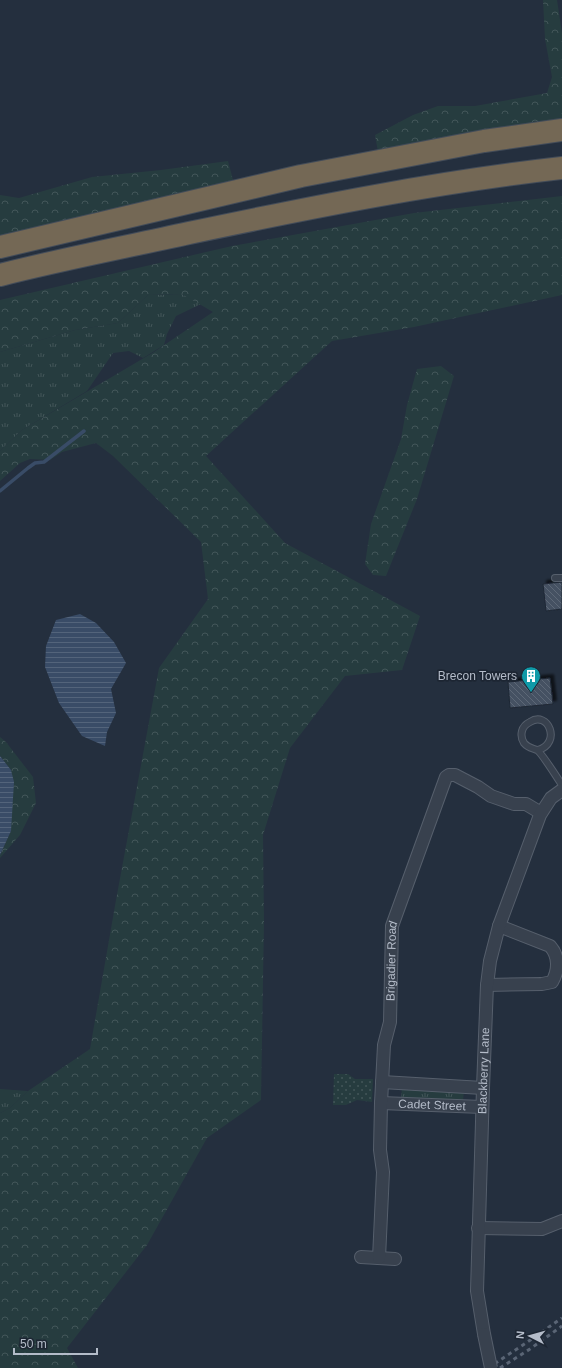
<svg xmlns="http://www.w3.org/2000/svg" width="562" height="1368" font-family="Helvetica,sans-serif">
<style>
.grass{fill:url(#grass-tufts)}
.forest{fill:url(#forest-crowns)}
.park{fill:url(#park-dots)}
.water{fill:url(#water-rules)}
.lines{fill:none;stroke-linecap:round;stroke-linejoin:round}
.stream{stroke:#394c67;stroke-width:3.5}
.building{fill:url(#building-back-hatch);stroke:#1f2835;filter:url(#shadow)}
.service-casing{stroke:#565f6c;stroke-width:8}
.minor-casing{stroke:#565f6c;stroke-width:14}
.motorway-casing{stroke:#434c59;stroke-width:24}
.service{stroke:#38414e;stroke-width:6}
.minor{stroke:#38414e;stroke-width:12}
.motorway{stroke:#746855;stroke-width:22}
.rail{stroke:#5a6575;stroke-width:3;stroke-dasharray:4 4;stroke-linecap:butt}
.minor-bridge-casing{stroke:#565f6c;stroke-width:14;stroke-linecap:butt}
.minor-bridge{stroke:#38414e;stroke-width:12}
.labels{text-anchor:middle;stroke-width:3.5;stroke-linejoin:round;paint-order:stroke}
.poi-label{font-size:12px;fill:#b4bcc9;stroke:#1d2633;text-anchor:end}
.street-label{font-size:12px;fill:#b4bcc9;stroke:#1d2633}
</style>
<defs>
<pattern id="grass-tufts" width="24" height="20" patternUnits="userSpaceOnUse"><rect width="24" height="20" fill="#263c3f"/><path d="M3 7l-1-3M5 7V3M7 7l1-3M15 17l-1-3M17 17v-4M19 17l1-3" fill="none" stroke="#435659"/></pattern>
<pattern id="forest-crowns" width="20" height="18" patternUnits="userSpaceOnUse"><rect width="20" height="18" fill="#263c3f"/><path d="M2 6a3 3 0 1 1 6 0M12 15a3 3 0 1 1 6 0" fill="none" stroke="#435659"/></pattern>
<pattern id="park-dots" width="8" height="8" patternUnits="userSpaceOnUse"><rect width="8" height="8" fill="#263c3f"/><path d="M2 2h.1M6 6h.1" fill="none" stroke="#435659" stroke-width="1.8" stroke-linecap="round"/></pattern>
<pattern id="water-rules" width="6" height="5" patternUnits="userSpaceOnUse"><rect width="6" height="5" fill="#394c67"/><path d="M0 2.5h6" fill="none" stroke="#53647b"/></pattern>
<pattern id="building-back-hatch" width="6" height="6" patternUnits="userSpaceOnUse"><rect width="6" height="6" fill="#455162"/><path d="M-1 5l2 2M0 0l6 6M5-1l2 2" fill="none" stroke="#5d6877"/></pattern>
<filter id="shadow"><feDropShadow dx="3.5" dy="-3.5" stdDeviation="1" flood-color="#0009"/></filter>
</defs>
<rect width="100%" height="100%" fill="#242f3e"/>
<g class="grass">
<polygon points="182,294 201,304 176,316 167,334 164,345 143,358 129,351 113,353 87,391 22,430 0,451 0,352 75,330 118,323 148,295"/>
<polygon points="402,1088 464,1090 463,1101 401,1099"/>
<polygon points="0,1089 28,1091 10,1108 0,1113"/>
</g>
<g class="forest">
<polygon points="543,0 557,0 562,33 562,118 378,152 375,135 413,115 438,106 475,106 547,93 552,77 545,39"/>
<polygon points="228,161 233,180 0,237 0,195 19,198 92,177 161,170"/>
<polygon points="562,196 562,295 414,327 332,341 206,456 285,543 420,616 402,670 345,676 290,748 263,835 264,922 261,1100 207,1138 147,1245 67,1348 78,1368 0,1368 0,1113 10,1108 28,1091 90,1049 116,900 159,668 208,599 201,542 113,456 96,443 62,452 50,460 30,459 20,463 0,481 0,451 22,430 154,352 213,312 182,294 148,295 118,323 75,330 0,352 0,300 232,246 414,213"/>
<polygon points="441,366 454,376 417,499 386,576 373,575 365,564 371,524 401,439 407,405 417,369"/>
<polygon points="0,737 6,742 33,777 36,803 20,835 0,858 0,855 11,831 11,770 0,756"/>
</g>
<polygon class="park" points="334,1074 348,1074 355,1079 373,1079 372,1102 357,1100 346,1105 333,1105"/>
<g class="water">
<polygon points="80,614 96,623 114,642 126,663 111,689 116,713 107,732 105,746 82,736 59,703 45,667 46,646 56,620"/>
<polygon points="0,756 11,770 14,782 11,831 0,855"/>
</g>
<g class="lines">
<polyline class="stream" points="0,491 28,468 35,463 44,462 84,431"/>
</g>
<g class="building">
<polygon points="562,582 562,609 546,611 543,584"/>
<polygon points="550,678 553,704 510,708 508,682"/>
</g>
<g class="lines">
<g class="service-casing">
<g id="service">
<polyline points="555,578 562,578"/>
<path d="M538,750C562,743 548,710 530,722C526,724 523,727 522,731C521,735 522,740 524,743C528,748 532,748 537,750C541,752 558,779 562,785"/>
</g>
</g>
<g class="minor-casing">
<g id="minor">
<path d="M487,985L542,984L552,982C559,970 559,956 550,946L499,926"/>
<polyline points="382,1082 483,1088"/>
<path id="s1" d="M381,1103L482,1107"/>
<polyline points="478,1228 542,1229 562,1221"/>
<polyline points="361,1257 395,1259"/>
<path id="s2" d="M379,1258L383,1172L380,1150L381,1103L384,1045L390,1022L392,926L446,777L449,775H455L478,787L491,796L514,804H526L541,813"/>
<path id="s3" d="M484,1334L477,1291L483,1088L487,985L490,961L499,926L540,815L551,798L562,790"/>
</g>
</g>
<g class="motorway-casing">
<g id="motorway">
<polyline points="0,247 301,176 484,141 562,130"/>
<path d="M0,275C63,259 126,247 189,233C313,207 437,182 562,168"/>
</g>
</g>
<use href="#service" class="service"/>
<use href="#minor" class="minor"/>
<use href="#motorway" class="motorway"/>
<g class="rail">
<polyline points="488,1368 526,1343 562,1318"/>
<polyline points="500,1368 530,1349 562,1326"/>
</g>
<g class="minor-bridge-casing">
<polyline id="minor-bridge" points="484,1334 491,1368"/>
</g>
<use href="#minor-bridge" class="minor-bridge"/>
</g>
<defs>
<g id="building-pin" transform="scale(1)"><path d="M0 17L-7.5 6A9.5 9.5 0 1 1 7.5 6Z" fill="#0f9aa8" stroke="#1d2633"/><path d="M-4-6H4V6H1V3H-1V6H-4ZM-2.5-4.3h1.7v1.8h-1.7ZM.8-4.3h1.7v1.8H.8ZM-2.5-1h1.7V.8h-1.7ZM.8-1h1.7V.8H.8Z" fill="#fff"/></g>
</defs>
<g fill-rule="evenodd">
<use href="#building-pin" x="531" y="676"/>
</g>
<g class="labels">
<g class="poi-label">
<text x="517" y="680">Brecon Towers</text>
</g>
<g class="street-label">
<text dy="4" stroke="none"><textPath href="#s2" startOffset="298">Brigadier Road</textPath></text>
<text dy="4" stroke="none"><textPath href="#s3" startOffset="264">Blackberry Lane</textPath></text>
<text dy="4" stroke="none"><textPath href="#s1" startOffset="51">Cadet Street</textPath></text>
</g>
</g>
<g transform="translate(530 1336) rotate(276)" stroke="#1d2633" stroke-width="3" paint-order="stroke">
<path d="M0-3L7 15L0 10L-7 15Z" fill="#b4bcc9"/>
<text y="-6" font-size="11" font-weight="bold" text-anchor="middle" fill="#b4bcc9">N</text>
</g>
<path d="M14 1348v6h83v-6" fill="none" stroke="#b4bcc9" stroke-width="2"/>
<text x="20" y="1348" font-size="12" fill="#b4bcc9" stroke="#1d2633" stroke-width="3" paint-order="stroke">50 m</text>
</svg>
